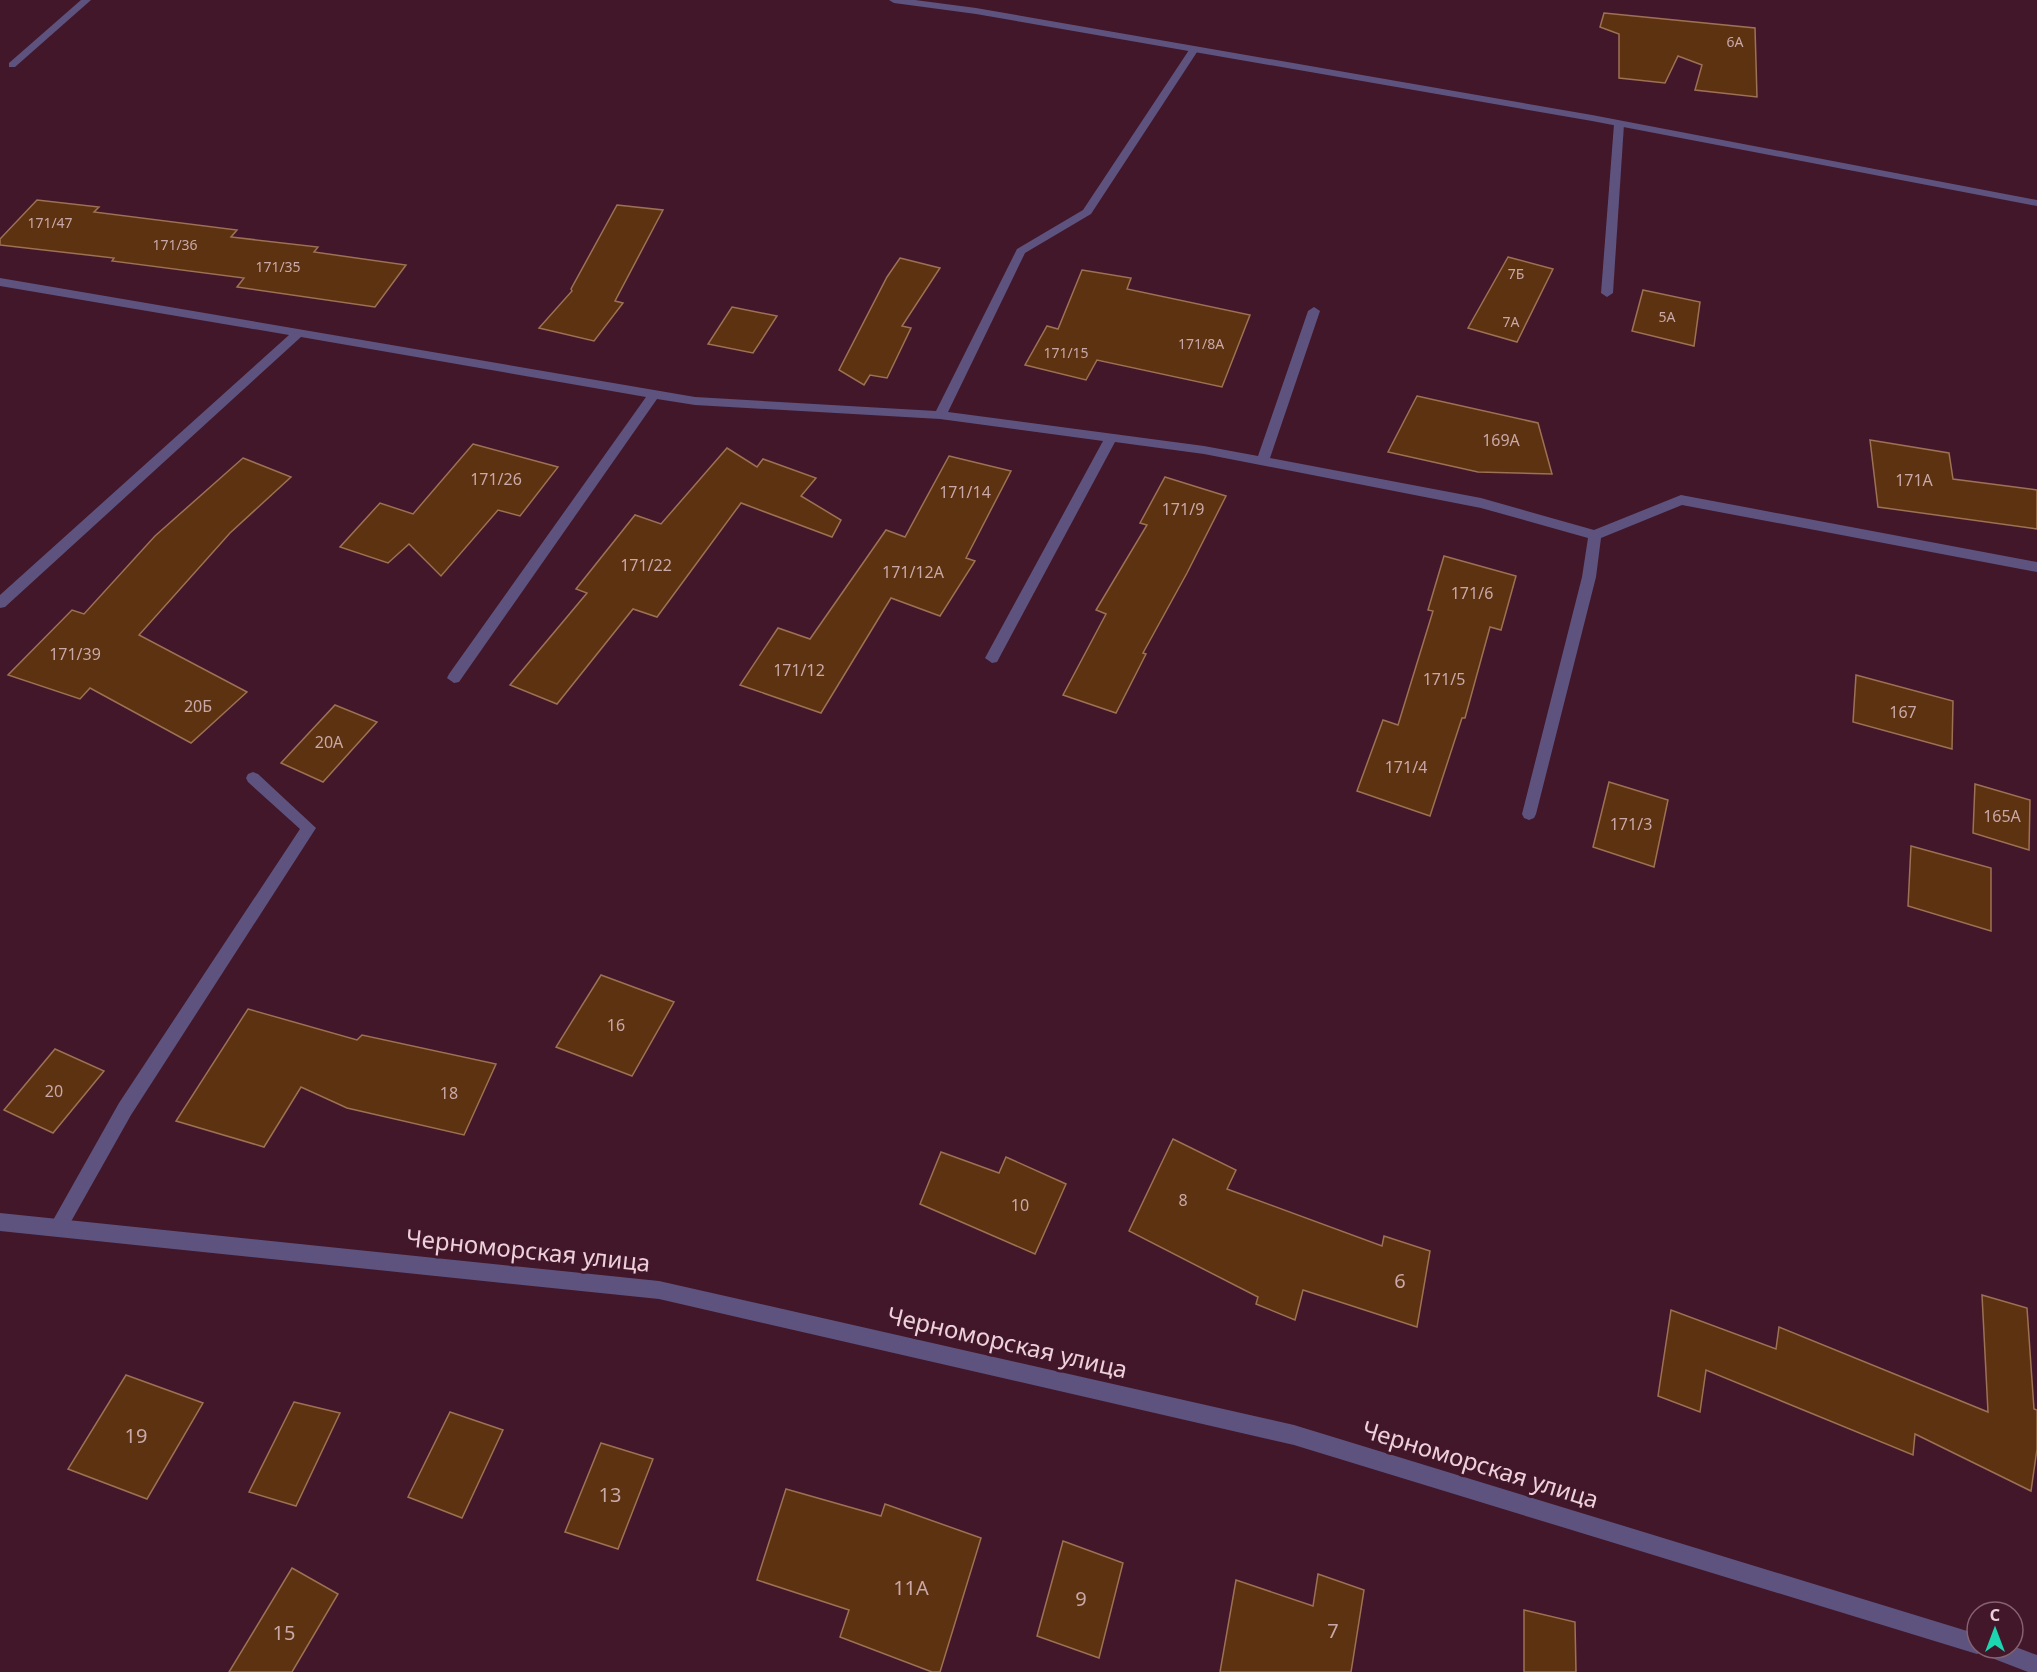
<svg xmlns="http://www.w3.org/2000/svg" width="2037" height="1672" font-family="'Noto Sans',sans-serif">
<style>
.building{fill:#5d3211;stroke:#9d7153;stroke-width:1.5}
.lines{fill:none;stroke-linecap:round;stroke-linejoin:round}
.lane{fill:#5e537f;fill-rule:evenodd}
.street{fill:#5e537f;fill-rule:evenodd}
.labels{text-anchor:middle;stroke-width:6;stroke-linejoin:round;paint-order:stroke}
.far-number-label{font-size:14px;fill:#c9a8a8}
.number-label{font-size:16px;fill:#c9a8a8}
.near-number-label{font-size:20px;fill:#c9a8a8}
.near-street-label{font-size:24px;fill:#edd0da;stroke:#42172a}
</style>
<rect width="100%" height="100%" fill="#42172a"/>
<g class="building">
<polygon points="1604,13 1755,28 1757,97 1695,90 1702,65 1678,56 1665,83 1619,78 1619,34 1600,27"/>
<polygon points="37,200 99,207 94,212 237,230 231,237 318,247 314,252 406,265 375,307 237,287 244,278 112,261 114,258 0,245 0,239"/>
<polygon points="617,205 663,210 615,301 623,303 594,341 539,328 572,291 571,289"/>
<polygon points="1508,257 1553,269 1517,342 1468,328"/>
<polygon points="900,258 940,268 902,326 911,328 887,378 870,375 864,385 839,370 887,277"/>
<polygon points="1082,270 1131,278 1127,289 1250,315 1222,387 1097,360 1086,380 1025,365 1047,326 1058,329"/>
<polygon points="1643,290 1700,302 1694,346 1632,331"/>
<polygon points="732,307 777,316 753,353 708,344"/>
<polygon points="1417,396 1538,423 1552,474 1478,472 1388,452"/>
<polygon points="1870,440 1949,453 1953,479 2037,490 2037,529 1878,507"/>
<polygon points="473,444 558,467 520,516 498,510 441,576 409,544 388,563 340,547 380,503 413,514"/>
<polygon points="727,448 757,467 763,459 816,478 801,496 841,520 832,537 741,503 657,617 633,609 557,704 510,685 587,593 576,589 635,515 661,524"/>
<polygon points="949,456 1011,471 966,558 975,561 940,616 891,598 821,713 740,685 778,628 810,639 886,530 905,537"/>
<polygon points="243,458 291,477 230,533 139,635 247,692 191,743 90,688 80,699 8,675 72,610 84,614 155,536"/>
<polygon points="1165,477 1226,496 1187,573 1143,653 1146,654 1116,713 1063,695 1106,614 1096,610 1147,525 1140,523"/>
<polygon points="1444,556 1516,576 1501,630 1490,627 1465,718 1462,718 1430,816 1357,791 1383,720 1398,725 1433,611 1428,610"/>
<polygon points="1856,675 1953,701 1952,749 1853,722"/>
<polygon points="335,705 377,722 323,782 281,763"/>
<polygon points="1609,782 1668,800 1654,867 1593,847"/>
<polygon points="1975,784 2030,800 2029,850 1973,833"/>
<polygon points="1911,846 1991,868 1991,931 1908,906"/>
<polygon points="601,975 674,1002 632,1076 556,1047"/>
<polygon points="248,1009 357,1040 362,1035 496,1064 464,1135 347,1108 301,1087 264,1147 176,1121"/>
<polygon points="55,1049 104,1071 53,1133 4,1110"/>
<polygon points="1173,1139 1236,1170 1227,1189 1382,1246 1384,1236 1430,1251 1417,1327 1303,1290 1295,1320 1256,1304 1258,1297 1129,1231"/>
<polygon points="941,1152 999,1173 1006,1157 1066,1184 1035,1254 920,1204"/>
<polygon points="1982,1295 2027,1308 2034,1409 2037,1410 2037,1449 2031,1491 1915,1434 1913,1455 1706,1370 1700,1412 1658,1396 1671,1310 1776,1349 1779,1327 1988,1412"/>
<polygon points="126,1375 203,1403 147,1499 68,1469"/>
<polygon points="294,1402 340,1413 296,1506 249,1492"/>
<polygon points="450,1412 503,1430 462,1518 408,1497"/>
<polygon points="601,1443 653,1459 618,1549 565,1532"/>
<polygon points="786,1489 881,1516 885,1504 981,1538 940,1672 932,1672 840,1637 849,1610 757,1580"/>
<polygon points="1063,1541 1123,1563 1099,1658 1037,1636"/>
<polygon points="292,1568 338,1594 292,1672 229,1672"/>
<polygon points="1318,1574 1364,1590 1351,1672 1220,1672 1236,1580 1313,1606"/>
<polygon points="1524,1610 1575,1622 1576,1672 1524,1672"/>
</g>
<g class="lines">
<g class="lane">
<polygon points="81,0 91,0 15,67 9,67 9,63"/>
<polygon points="1191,47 1199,49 1091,214 1025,253 948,412 1204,446 1258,456 1308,311 1314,307 1320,311 1270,458 1481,498 1594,530 1681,495 2037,562 2037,572 1682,505 1601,538 1596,577 1536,814 1534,818 1529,820 1524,818 1522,814 1582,577 1588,538 1481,508 1204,454 1115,442 997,662 992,663 985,658 1103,441 940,419 695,405 657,399 459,682 454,683 447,678 449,674 646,397 301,337 5,607 0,608 0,595 289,335 0,286 0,278 695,397 936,411 1017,249 1083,210"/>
<polygon points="1619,121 1624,124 1613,293 1607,297 1601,293 1614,124"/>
<polygon points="253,772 258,774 316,828 131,1115 64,1234 58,1237 52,1234 49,1228 52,1222 119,1103 300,829 248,782 246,778 248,774"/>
</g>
<g class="street">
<polygon points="889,0 915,0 976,8 1592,115 2037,200 2037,206 1592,121 976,14 894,3"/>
<polygon points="0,1213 659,1281 1294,1425 1977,1634 1977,1648 2013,1648 2013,1646 2037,1655 2037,1672 2028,1672 1984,1655 1982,1652 1977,1654 1294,1445 659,1299 0,1231"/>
</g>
</g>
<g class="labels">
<g class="far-number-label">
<text x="1735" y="47">6A</text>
<text x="50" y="228">171/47</text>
<text x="175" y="250">171/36</text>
<text x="278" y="272">171/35</text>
<text x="1516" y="279">7Б</text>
<text x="1667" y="322">5А</text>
<text x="1511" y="327">7А</text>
<text x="1201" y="349">171/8А</text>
<text x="1066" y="358">171/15</text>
</g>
<g class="number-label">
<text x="1501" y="446">169А</text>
<text x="496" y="485">171/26</text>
<text x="1914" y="486">171А</text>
<text x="965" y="498">171/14</text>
<text x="1183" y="515">171/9</text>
<text x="646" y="571">171/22</text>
<text x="913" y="578">171/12А</text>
<text x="1472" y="599">171/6</text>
<text x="75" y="660">171/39</text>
<text x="799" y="676">171/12</text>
<text x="1444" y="685">171/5</text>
<text x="198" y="712">20Б</text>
<text x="1903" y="718">167</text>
<text x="329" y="748">20А</text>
<text x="1406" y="773">171/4</text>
<text x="2002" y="822">165А</text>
<text x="1631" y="830">171/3</text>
<text x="616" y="1031">16</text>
<text x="54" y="1097">20</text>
<text x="449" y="1099">18</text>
<text x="1183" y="1206">8</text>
<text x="1020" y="1211">10</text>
</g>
<g class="near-number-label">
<text x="1400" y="1288">6</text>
<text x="136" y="1443">19</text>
<text x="610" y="1502">13</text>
<text x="911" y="1595">11А</text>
<text x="1081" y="1606">9</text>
<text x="1333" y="1638">7</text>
<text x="284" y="1640">15</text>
</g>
<g class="near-street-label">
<text transform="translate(528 1251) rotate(6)" y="8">Черноморская улица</text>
<text transform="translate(1007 1343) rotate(13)" y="8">Черноморская улица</text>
<text transform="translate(1480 1465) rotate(17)" y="8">Черноморская улица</text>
</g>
</g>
<g transform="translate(1995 1630)"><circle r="28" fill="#42172a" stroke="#866170" stroke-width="1.5"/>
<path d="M0-4.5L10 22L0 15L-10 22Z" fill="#1cd5b1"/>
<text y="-9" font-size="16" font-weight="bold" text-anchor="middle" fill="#edd0da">С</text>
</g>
</svg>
